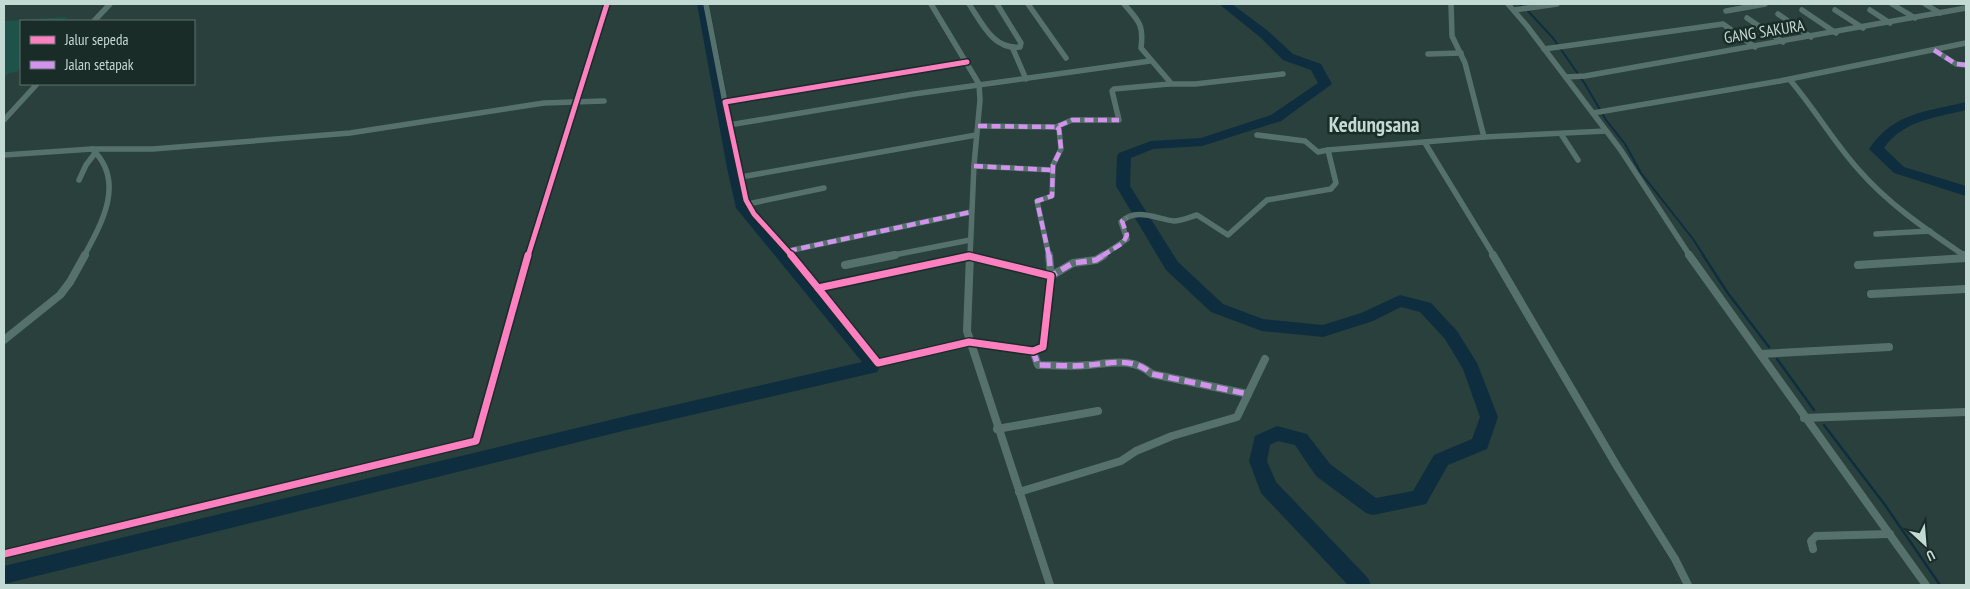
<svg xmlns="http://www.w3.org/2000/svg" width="1970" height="589" font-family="'PT Sans Narrow',sans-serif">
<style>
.built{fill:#1f5249}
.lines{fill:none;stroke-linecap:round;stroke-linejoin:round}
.stream-far1{stroke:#0e2e3f;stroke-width:2}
.stream{stroke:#0e2e3f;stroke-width:2.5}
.river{fill:#0e2e3f;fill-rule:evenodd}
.minor-far1{stroke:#56716c;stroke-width:5.5}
.minor{stroke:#56716c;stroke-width:8}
.quiet-far1{stroke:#d193ec;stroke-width:4.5;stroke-dasharray:9 4.5;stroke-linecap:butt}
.quiet{stroke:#d193ec;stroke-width:5.5;stroke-dasharray:11 5.5;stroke-linecap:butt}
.cycleway-far1-casing{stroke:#1a2c28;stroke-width:8}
.cycleway-casing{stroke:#1a2c28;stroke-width:10}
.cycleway-far1{stroke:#ff80c0;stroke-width:5}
.cycleway{stroke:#ff80c0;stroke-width:7}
.labels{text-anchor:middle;stroke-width:5;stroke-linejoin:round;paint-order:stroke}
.far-street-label{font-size:16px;fill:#c3d9d4;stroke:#1a2c28}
.quarter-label{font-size:21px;font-weight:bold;fill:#c3d9d4;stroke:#1a2c28}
</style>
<rect width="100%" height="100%" fill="#29403c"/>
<polygon class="built" points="67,17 63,21 21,21 21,67 17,72 9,73 4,78 4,21"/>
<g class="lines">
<g class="stream-far1">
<polyline points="1519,4 1521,6"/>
<polyline points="1528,11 1553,38 1585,84 1606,120 1625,144 1641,173 1693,239 1704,256"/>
</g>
<g class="stream">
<polyline points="1703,255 1727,292 1769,347"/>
<polyline points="1777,359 1814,410"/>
<polyline points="1824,425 1885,505 1940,585"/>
</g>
<g class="river">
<polygon points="697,4 709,4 741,168 751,206 875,353 881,365 877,372 631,429 4,584 4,566 631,415 862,362 736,208 727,168"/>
<polygon points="1219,4 1232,4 1268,31 1293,54 1321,64 1332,84 1281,121 1202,146 1153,149 1131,158 1130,186 1178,262 1223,304 1263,319 1323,325 1361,313 1400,295 1431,303 1457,331 1477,363 1498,417 1487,449 1448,465 1426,504 1373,515 1366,513 1316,476 1295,445 1278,441 1270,445 1267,461 1276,482 1368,578 1371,585 1348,585 1261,493 1249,461 1255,436 1277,426 1307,434 1330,464 1376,498 1413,491 1434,455 1472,439 1480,417 1463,369 1445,339 1420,312 1401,307 1373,321 1323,337 1262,331 1211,312 1166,270 1116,186 1117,156 1119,153 1151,141 1201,138 1271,115 1318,83 1311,70 1283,60 1260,37"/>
<path d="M1966,102V110C1934,118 1904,120 1884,148L1904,167L1966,186V196L1894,173L1869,149C1894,112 1926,112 1966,102Z"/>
</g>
<g class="minor-far1">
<polyline points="706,4 725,102"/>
<polyline points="931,4 979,84 980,100 974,165 970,256"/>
<path d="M969,4C982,23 993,50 1020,47L1021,43L997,4"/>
<polyline points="1028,4 1066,58"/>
<polyline points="1451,4 1452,36 1465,63 1484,137"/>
<polyline points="1508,4 1527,26 1620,149 1690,256"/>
<polyline points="1892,4 1915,18"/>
<polyline points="1925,4 1940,13"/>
<polyline points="1514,10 1557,4"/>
<polyline points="1802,10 1836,33"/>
<polyline points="1835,10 1863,28"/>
<polyline points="1870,10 1890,23"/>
<polyline points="1726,11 1765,4"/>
<polyline points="1778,14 1811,37"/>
<polyline points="1747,18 1783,42"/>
<polyline points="94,21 110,4"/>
<polyline points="1013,49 1026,79"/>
<polyline points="1544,49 1723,24 1755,47"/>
<polyline points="1934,50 1956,64 1966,65"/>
<polyline points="1428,54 1461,53"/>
<polyline points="1566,77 1585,76 1966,8"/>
<path d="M1790,80C1814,108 1833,141 1858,169C1888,204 1927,230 1965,256"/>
<polyline points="1169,84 1195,84 1283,74"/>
<polyline points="1593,113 1780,81 1966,43"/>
<polyline points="4,120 37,84"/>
<polyline points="729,125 914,94 1150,61"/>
<path d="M978,126L1056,127L1072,120H1119L1112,91L1114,89L1169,84L1170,82L1141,48C1144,25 1139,21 1124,4"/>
<polyline points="1561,134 1578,160"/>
<polyline points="1257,135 1305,141 1318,152 1328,150"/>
<polyline points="1425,143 1494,256"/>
<polyline points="92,149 153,149 350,133 544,103 604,101"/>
<path d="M4,155L92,149C126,181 102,223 84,256"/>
<polyline points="974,166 1052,170"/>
<polyline points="741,177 976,135"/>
<polyline points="79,180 86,165 96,152"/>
<polyline points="748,204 824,188"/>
<polyline points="1876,234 1930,231"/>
<polyline points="788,251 971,212"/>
<polyline points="528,256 607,4"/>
<polyline points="792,256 754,214 746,200 725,102 967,62"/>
<polyline points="889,256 970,240"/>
<polyline points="1049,256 1037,201 1052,196 1053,165 1061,149 1059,129 1056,127"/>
<path d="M1102,256L1127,239L1121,222C1136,207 1157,219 1174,221C1181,221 1190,217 1197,215L1228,235L1267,200L1331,189L1336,183L1328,150L1484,137L1606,131"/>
</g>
<g class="minor">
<polyline points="791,255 818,288"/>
<polyline points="970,255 967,331 1050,585"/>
<polyline points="1049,255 1051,276 1073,263 1096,260 1104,255"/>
<polyline points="1493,255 1618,468 1675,559 1688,585"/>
<polyline points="1689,255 1926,585"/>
<polyline points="1963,255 1966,257"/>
<polygon points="969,256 1051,276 1043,347 1033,351 969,342 878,363 818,288"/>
<polyline points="845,265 895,255"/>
<polyline points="1858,265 1966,258"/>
<polyline points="1871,294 1966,289"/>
<polyline points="4,340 60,295 70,282 85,255"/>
<path d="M1033,351L1038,365C1055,365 1072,367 1089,365C1112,363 1133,357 1152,374L1248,394"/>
<polyline points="1761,354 1889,347"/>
<polyline points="1804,418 1966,412"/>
<polyline points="997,429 1098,411"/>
<polyline points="1019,492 1121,461 1136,451 1172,436 1237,417 1265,359"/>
<polyline points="1813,549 1811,541 1816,536 1890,534"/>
<polyline points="4,554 476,441 528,255"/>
</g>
<g class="quiet-far1">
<polyline points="1934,50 1956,64 1966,65"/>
<polyline points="978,126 1056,127 1072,120 1119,120"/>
<polyline points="974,166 1052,170"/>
<polyline points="788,251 971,212"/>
<polyline points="1049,256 1037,201 1052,196 1053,165 1061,149 1059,129 1056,127"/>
<polyline points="1102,256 1123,243 1127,235 1122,221 1127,218"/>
</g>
<g class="quiet">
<polyline points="1049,255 1051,276 1073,263 1096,260 1104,255"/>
<path d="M1033,351L1038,365C1055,365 1072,367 1089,365C1112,363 1133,357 1152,374L1248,394"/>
</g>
<g class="cycleway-far1-casing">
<g id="cycleway-far1">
<polyline points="528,256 607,4"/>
<polyline points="792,256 754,214 746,200 725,102 967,62"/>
</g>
</g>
<g class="cycleway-casing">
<g id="cycleway">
<polyline points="791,255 818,288"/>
<polygon points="969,256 1051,276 1043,347 1033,351 969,342 878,363 818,288"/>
<polyline points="4,554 476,441 528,255"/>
</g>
</g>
<use href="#cycleway-far1" class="cycleway-far1"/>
<use href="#cycleway" class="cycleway"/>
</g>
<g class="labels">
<g class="far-street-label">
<text transform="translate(1764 31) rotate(-9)" y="6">GANG SAKURA</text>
</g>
<g class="quarter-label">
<text x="1374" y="132">Kedungsana</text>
</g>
</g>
<rect width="1970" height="589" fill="none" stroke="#c3d9d4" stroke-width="10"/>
<rect x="20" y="20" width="175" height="65" fill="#1a2c28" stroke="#5e716d"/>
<rect x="30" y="36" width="25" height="8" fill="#ff80c0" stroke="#5e716d"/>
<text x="65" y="45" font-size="15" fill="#c3d9d4">Jalur sepeda</text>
<rect x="30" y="61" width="25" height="8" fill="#d193ec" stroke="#5e716d"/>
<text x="65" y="70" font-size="15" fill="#c3d9d4">Jalan setapak</text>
<g transform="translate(1925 544) rotate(154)" stroke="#1a2c28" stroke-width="4" paint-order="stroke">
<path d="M0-4L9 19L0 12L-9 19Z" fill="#c3d9d4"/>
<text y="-8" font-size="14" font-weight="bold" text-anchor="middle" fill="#c3d9d4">U</text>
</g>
</svg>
